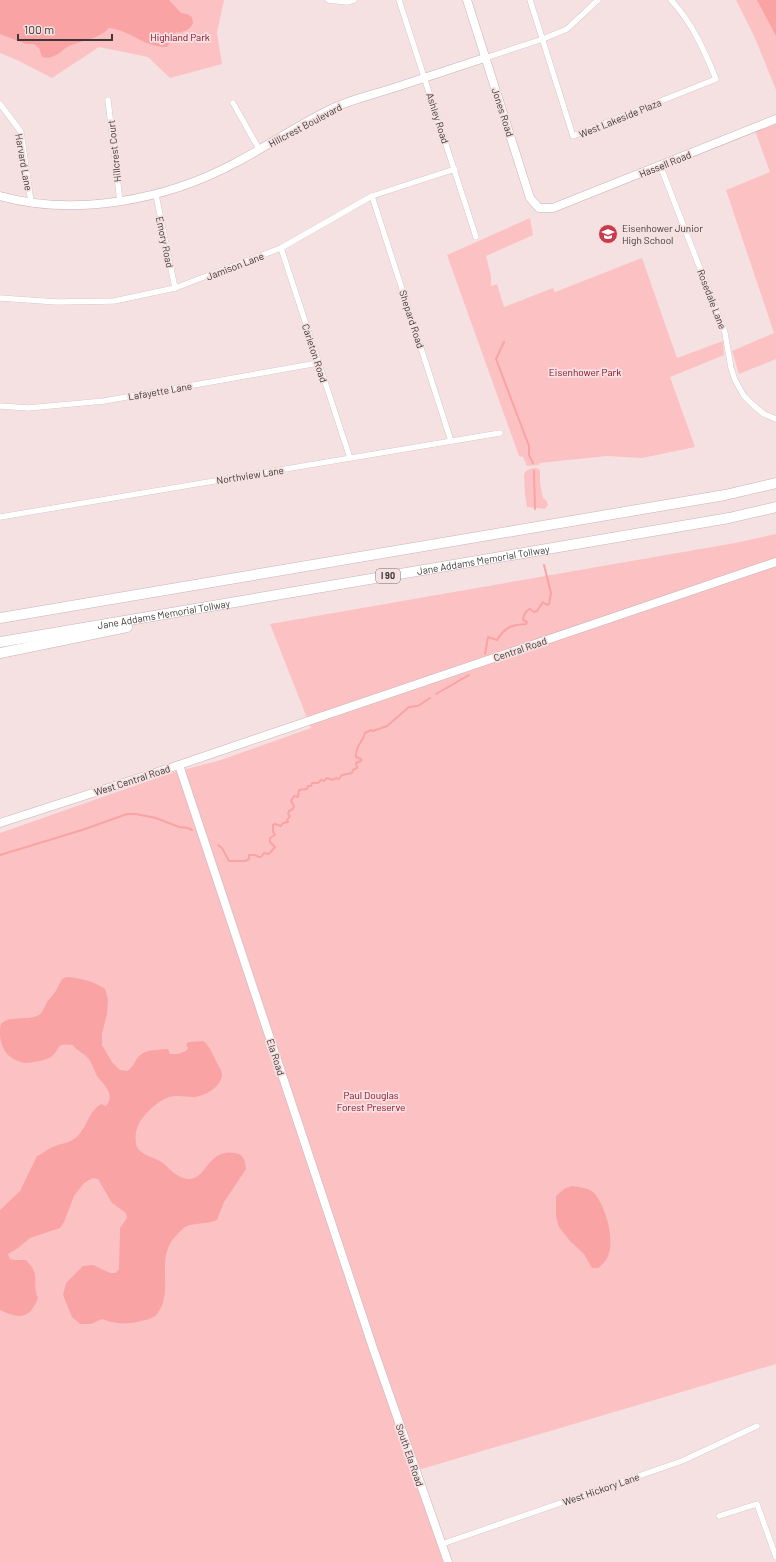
<svg xmlns="http://www.w3.org/2000/svg" width="776" height="1562" font-family="Barlow,sans-serif">
<style>
.green{fill:#fcc2c3}
.water{fill:#f9a3a5}
.lines{fill:none;stroke-linecap:round;stroke-linejoin:round}
.stream{stroke:#f9a3a5;stroke-width:2}
.street-casing{stroke:#c7b3b3;stroke-width:6}
.secondary-casing{stroke:#c7b3b3;stroke-width:9}
.highway-casing{stroke:#c7b3b3;stroke-width:11}
.street{stroke:#fff;stroke-width:5.5}
.secondary{stroke:#fff;stroke-width:8}
.highway{stroke:#fff;stroke-width:10}
.labels{text-anchor:middle;stroke-width:3.5;stroke-linejoin:round;paint-order:stroke}
.shield{fill:#f5e1e1;stroke:#766a6a;stroke-width:1}
.shield-label{font-size:9px;font-weight:bold;fill:#3f3737}
.park-label{font-size:10px;fill:#8d0a29;stroke:#f5e1e1}
.street-label{font-size:10px;fill:#3f3737;stroke:#f5e1e1}
.poi-label{font-size:10px;fill:#3f3737;stroke:#f5e1e1;text-anchor:start}
</style>
<rect width="100%" height="100%" fill="#f5e1e1"/>
<g class="green">
<polygon points="0,0 224,0 217,33 222,64 170,78 148,57 99,47 52,78 17,60 0,53"/>
<polygon points="736,0 776,0 776,90 755,38"/>
<polygon points="776,119 776,359 739,374 732,351 774,333 726,190 770,172 754,128"/>
<polygon points="530,218 533,235 486,256 491,276 491,286 497,284 504,307 553,288 555,292 642,258 677,358 723,341 724,355 670,377 695,447 642,458 607,456 540,463 539,465 527,466 523,457 519,456 447,255"/>
<polygon points="533,468 537,468 540,470 540,483 543,498 546,500 548,505 545,509 527,507 525,495 524,474 526,471"/>
<polygon points="776,534 776,1364 415,1471 448,1562 0,1562 0,833 171,773 221,760 311,728 270,624 735,543"/>
</g>
<g class="water">
<path d="M0,0H169L181,13L187,14L192,17L193,23C190,30 183,33 176,32L167,47C143,47 130,30 109,28C98,40 81,40 67,47C62,50 59,54 54,56C50,58 47,58 42,57L39,48L34,44H26L0,34Z"/>
<polygon points="757,0 776,0 776,36"/>
<path d="M67,977C81,978 94,981 105,989L108,999L107,1014L102,1034V1045L112,1062L120,1070L127,1071C135,1066 134,1061 139,1056C146,1049 159,1050 168,1049L170,1054H178L186,1051L188,1048L186,1044L189,1042L203,1041C210,1046 213,1055 217,1063C219,1067 222,1071 222,1074C222,1087 204,1097 193,1097C185,1097 177,1095 169,1097C157,1101 140,1117 137,1129C135,1134 135,1142 137,1147C142,1156 155,1157 163,1163C170,1169 177,1178 188,1179C207,1180 207,1148 235,1153C244,1154 245,1161 246,1169L224,1202L217,1220C207,1224 199,1223 190,1225C185,1226 179,1232 176,1236C154,1257 175,1292 157,1314C154,1318 146,1320 141,1321C127,1325 115,1324 102,1319L91,1324H80L72,1317L63,1295L66,1283L83,1266L93,1265L110,1273H116L119,1269L120,1228L127,1218L126,1213L112,1203L98,1179L93,1178L84,1183L74,1196L64,1222L60,1228L30,1238L18,1248L8,1254L10,1259L15,1260H26C42,1276 31,1281 38,1298C29,1320 19,1319 0,1310V1210L20,1191L37,1156C43,1154 47,1149 53,1147C64,1142 72,1144 81,1132C88,1122 90,1111 101,1104L106,1106C116,1094 103,1084 97,1076C94,1070 92,1062 87,1057C82,1052 77,1051 73,1045C54,1043 62,1048 51,1057C47,1060 30,1063 25,1063C8,1060 0,1048 0,1033C0,1030 0,1026 1,1024C8,1015 29,1021 39,1015C44,1011 44,1007 47,1002C49,999 51,997 53,995C57,990 59,984 62,979Z"/>
<path d="M572,1186C580,1187 590,1188 595,1194C606,1208 615,1240 608,1256C606,1261 602,1265 598,1268H592L584,1254L570,1241L559,1227L556,1217V1196L564,1189Z"/>
</g>
<g class="lines">
<g class="stream">
<polyline points="504,342 496,359 529,446 529,455 533,463"/>
<polyline points="534,471 535,509"/>
<path d="M485,654L488,637L497,640C505,627 511,625 526,624L527,622L523,620C523,616 526,610 530,609L534,612L537,611L543,602L547,605L549,604L551,593L544,565"/>
<polyline points="436,694 469,675"/>
<path d="M218,845L222,848L229,861H245L249,859V855H255L259,857H261L264,853L269,854L275,847L270,842V838L275,835L273,832V825L275,824L281,826L283,823L288,822L287,820L290,816L288,814L289,811L293,809L294,806L291,801L294,796L298,797L299,790L307,789L308,786H311L312,783H318L321,780L324,781L327,778L333,780L336,778L339,779L342,775L352,773L353,770L357,768L356,763L361,761V759L356,757C355,746 363,742 365,733L371,730L373,731L387,726L409,707L418,706L430,698"/>
<polyline points="0,855 82,830 127,814 136,814 156,818 179,827 188,828 192,830"/>
</g>
<g class="street-casing">
<g id="street">
<polyline points="328,0 347,2 354,0"/>
<polyline points="399,0 476,237"/>
<path d="M530,0L573,136L716,79C704,50 693,24 671,0"/>
<polyline points="485,58 543,39 567,29 598,0"/>
<polyline points="108,100 120,202"/>
<polyline points="233,103 259,149"/>
<polyline points="0,104 21,132 31,202"/>
<polyline points="660,165 725,333 731,368 735,380 744,396 753,405 764,414 776,419"/>
<polyline points="156,195 175,288"/>
<polyline points="372,196 451,441"/>
<polyline points="281,248 350,458"/>
<polyline points="0,298 57,302 114,301 175,288 281,248 372,196 455,169"/>
<polyline points="0,406 28,408 104,401 318,363"/>
<polyline points="0,517 500,433"/>
<polyline points="719,1516 757,1504 776,1557"/>
<polyline points="442,1544 682,1461 757,1426"/>
</g>
</g>
<g class="secondary-casing">
<g id="secondary">
<polyline points="467,0 530,198 539,208 553,208 776,119"/>
<path d="M0,196C76,217 166,200 235,163C268,146 299,124 333,108C351,100 371,95 390,89C422,79 453,68 485,58"/>
<polyline points="179,765 373,1348 448,1562"/>
<polyline points="0,823 173,767 776,562"/>
</g>
</g>
<g class="highway-casing">
<g id="highway">
<polyline points="0,618 725,495 776,483"/>
<path id="s1" d="M0,642L729,518L776,507"/>
<polyline points="0,653 127,627"/>
</g>
</g>
<use href="#street" class="street"/>
<use href="#secondary" class="secondary"/>
<use href="#highway" class="highway"/>
</g>
<defs>
<g id="school-disc" transform="scale(1)"><circle r="9.5" fill="#ca3a4d" stroke="#f5e1e1"/><path d="M0-5L7-2L0 1L-7-2ZM-4 1L0 2.5L4 1V4Q0 6-4 4Z" fill="#fff"/></g>
</defs>
<g fill-rule="evenodd">
<use href="#school-disc" x="608" y="234"/>
</g>
<g class="labels">
<rect class="shield" x="376" y="569" width="24" height="14" rx="3"/>
<g class="shield-label">
<text x="388" y="579">I 90</text>
</g>
<g class="park-label">
<text x="180" y="41">Highland Park</text>
<text x="585" y="376">Eisenhower Park</text>
<text x="371" y="1099">Paul Douglas<tspan x="371" dy="12">Forest Preserve</tspan></text>
</g>
<g class="street-label">
<text transform="translate(503 112) rotate(72)" y="4">Jones Road</text>
<text transform="translate(438 118) rotate(72)" y="4">Ashley Road</text>
<text transform="translate(620 118) rotate(-22)" y="4">West Lakeside Plaza</text>
<text transform="translate(305 125) rotate(-28)" y="4">Hillcrest Boulevard</text>
<text transform="translate(114 151) rotate(-96)" y="4">Hillcrest Court</text>
<text transform="translate(24 162) rotate(80)" y="4">Harvard Lane</text>
<text transform="translate(665 164) rotate(-22)" y="4">Hassell Road</text>
<text transform="translate(165 242) rotate(78)" y="4">Emory Road</text>
<text transform="translate(235 266) rotate(-21)" y="4">Jamison Lane</text>
<text transform="translate(712 299) rotate(69)" y="4">Rosedale Lane</text>
<text transform="translate(412 319) rotate(72)" y="4">Shepard Road</text>
<text transform="translate(315 353) rotate(72)" y="4">Carleton Road</text>
<text transform="translate(160 391) rotate(-10)" y="4">Lafayette Lane</text>
<text transform="translate(250 475) rotate(-9)" y="4">Northview Lane</text>
<text dy="4" stroke="none"><textPath href="#s1" startOffset="490">Jane Addams Memorial Tollway</textPath></text>
<text dy="4" stroke="none"><textPath href="#s1" startOffset="166">Jane Addams Memorial Tollway</textPath></text>
<text transform="translate(520 649) rotate(-19)" y="4">Central Road</text>
<text transform="translate(132 780) rotate(-18)" y="4">West Central Road</text>
<text transform="translate(276 1057) rotate(72)" y="4">Ela Road</text>
<text transform="translate(410 1455) rotate(71)" y="4">South Ela Road</text>
<text transform="translate(601 1489) rotate(-19)" y="4">West Hickory Lane</text>
</g>
<g class="poi-label">
<text x="622" y="232">Eisenhower Junior<tspan x="622" dy="12">High School</tspan></text>
</g>
</g>
<path d="M18 34v6h94v-6" fill="none" stroke="#3f3737" stroke-width="2"/>
<text x="24" y="34" font-size="12" fill="#3f3737" stroke="#f5e1e1" stroke-width="3" paint-order="stroke">100 m</text>
</svg>
